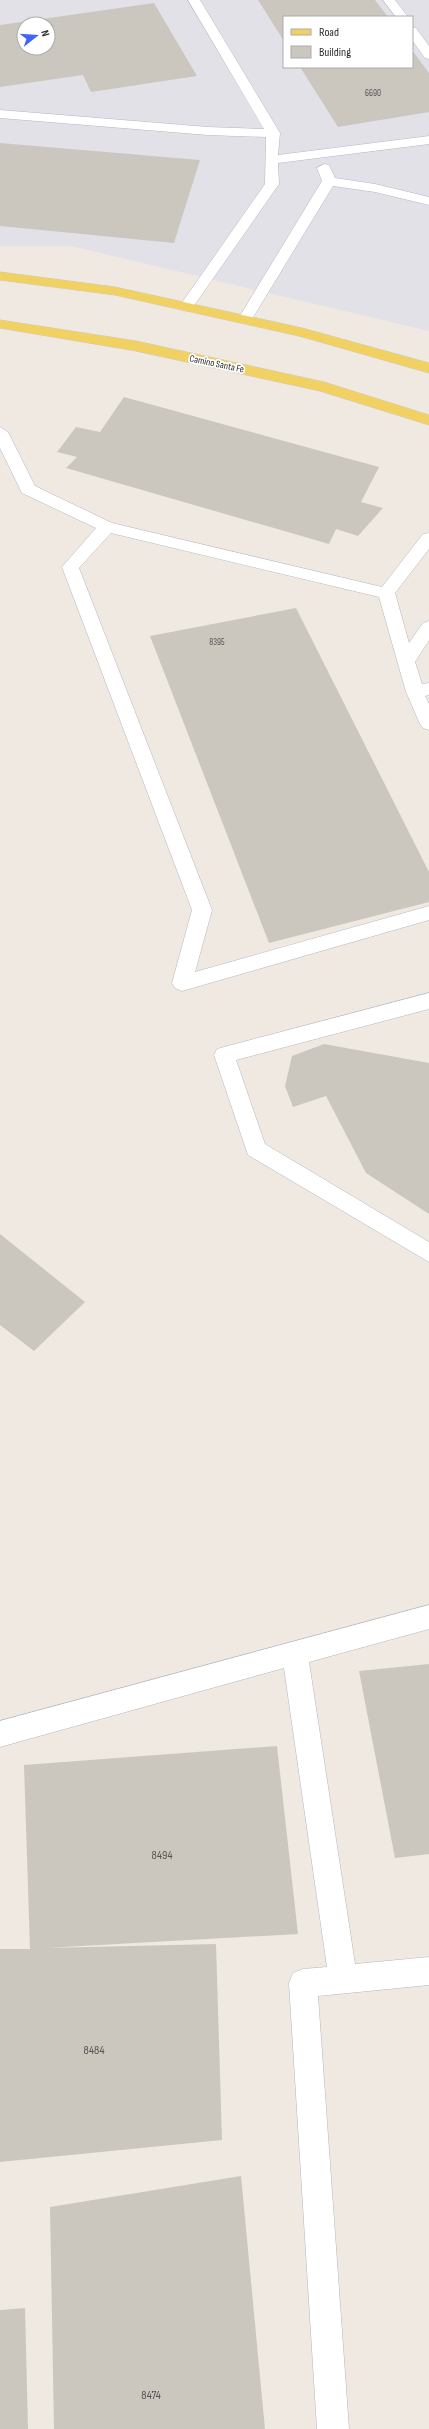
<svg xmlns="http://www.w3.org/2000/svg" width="429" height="2429" font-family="'Sofia Sans Condensed',sans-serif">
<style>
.industrial{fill:#e3e1e8;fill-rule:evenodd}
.building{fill:#cbc7bf;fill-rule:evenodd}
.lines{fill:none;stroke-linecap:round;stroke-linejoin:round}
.minor-casing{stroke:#b4b7c1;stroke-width:1}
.major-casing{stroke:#c9c9c9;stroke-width:1}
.minor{fill:#fff;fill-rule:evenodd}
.major{fill:#f2d163;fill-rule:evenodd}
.labels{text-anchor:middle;stroke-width:3.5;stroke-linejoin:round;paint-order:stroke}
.far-number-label{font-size:9px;fill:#555452}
.far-street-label{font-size:10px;fill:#2e2e2e;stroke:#fff}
.near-number-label{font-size:12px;fill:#555452}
</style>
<rect width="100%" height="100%" fill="#efe9e1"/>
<path class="industrial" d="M0,0H429V331L71,246H0ZM284,17H412V67H284ZM24,24H48V48H24Z"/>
<g class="building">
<polygon points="258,0 375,0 388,17 284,17 284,41"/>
<path d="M154,3L197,76L91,92L83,75L0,87V25ZM24,24H48V48H24Z"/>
<polygon points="412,50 429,73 429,112 338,127 300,67 412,67"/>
<polygon points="0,143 200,160 174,243 0,226"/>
<polygon points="124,397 379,467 361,502 383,508 358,536 336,529 329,544 66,468 77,457 57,452 76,427 100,432"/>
<polygon points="296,608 429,872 429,902 269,943 150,636"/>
<polygon points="324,1044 429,1063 429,1214 366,1173 326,1096 293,1107 285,1086 292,1056"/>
<polygon points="0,1234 85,1302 34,1351 0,1325"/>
<polygon points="429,1664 429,1854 395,1858 359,1671"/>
<polygon points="277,1746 298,1934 46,1948 216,1944 222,2140 0,2162 0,1949 30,1949 24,1765"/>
<polygon points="241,2176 265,2429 54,2429 50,2207"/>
<polygon points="25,2308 28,2429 0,2429 0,2310"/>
</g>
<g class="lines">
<g class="minor-casing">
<g id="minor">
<polygon points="188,0 200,0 280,133 278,155 429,136 429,144 278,163 279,184 191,310 186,311 179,307 265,184 266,137 208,135 0,118 0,110 208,127 264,129"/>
<polygon points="383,0 395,0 408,17 396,17"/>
<polygon points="412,27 416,28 429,46 429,59 425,58 412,40"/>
<polygon points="324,164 329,165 335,178 375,184 429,197 429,205 375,192 333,186 252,319 250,322 240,322 238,319 322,181 317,168"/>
<polygon points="0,427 8,432 35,486 112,523 382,587 423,534 429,533 429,549 395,593 409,643 423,623 429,621 429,640 415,662 422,684 429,683 429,695 425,696 429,704 429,730 423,728 420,724 406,692 379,597 111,533 79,568 212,910 195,972 429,906 429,920 182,991 175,988 172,983 192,910 62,567 96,528 22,493 0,448"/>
<polygon points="429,993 429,1009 236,1060 265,1144 429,1242 429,1262 248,1155 214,1055 217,1049 224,1047"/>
<polygon points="429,1605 429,1629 309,1662 355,1964 429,1957 429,1985 318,1996 349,2429 317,2429 289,1983 293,1973 303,1969 327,1967 284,1668 0,1747 0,1721"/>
</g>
</g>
<g class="major-casing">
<g id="major">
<polygon points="0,272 115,287 302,328 429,363 429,373 299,336 115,295 0,280"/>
<polygon points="0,320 136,341 324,382 429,415 429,425 320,391 136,351 0,328"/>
</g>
</g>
<use href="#minor" class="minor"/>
<use href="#major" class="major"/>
</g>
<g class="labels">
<g class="far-number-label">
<text x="373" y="96">6690</text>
<text x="217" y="645">8395</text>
</g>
<g class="far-street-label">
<text transform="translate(217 363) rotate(12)" y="4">Camino Santa Fe</text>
</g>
<g class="near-number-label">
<text x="162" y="1859">8494</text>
<text x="94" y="2054">8484</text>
<text x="151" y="2399">8474</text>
</g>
</g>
<rect x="283" y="16" width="130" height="52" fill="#ffffff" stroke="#ababab"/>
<rect x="291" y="29" width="20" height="6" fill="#f2d163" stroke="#ababab"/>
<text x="319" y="36" font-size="12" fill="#2e2e2e">Road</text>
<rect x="291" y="46" width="20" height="12" fill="#cbc7bf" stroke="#ababab"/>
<text x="319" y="56" font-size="12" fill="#2e2e2e">Building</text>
<g transform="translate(36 36) rotate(73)"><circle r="19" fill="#ffffff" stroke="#ababab"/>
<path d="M0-3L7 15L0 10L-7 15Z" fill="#4264fb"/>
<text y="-6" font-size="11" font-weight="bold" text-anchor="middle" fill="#2e2e2e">N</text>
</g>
</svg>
